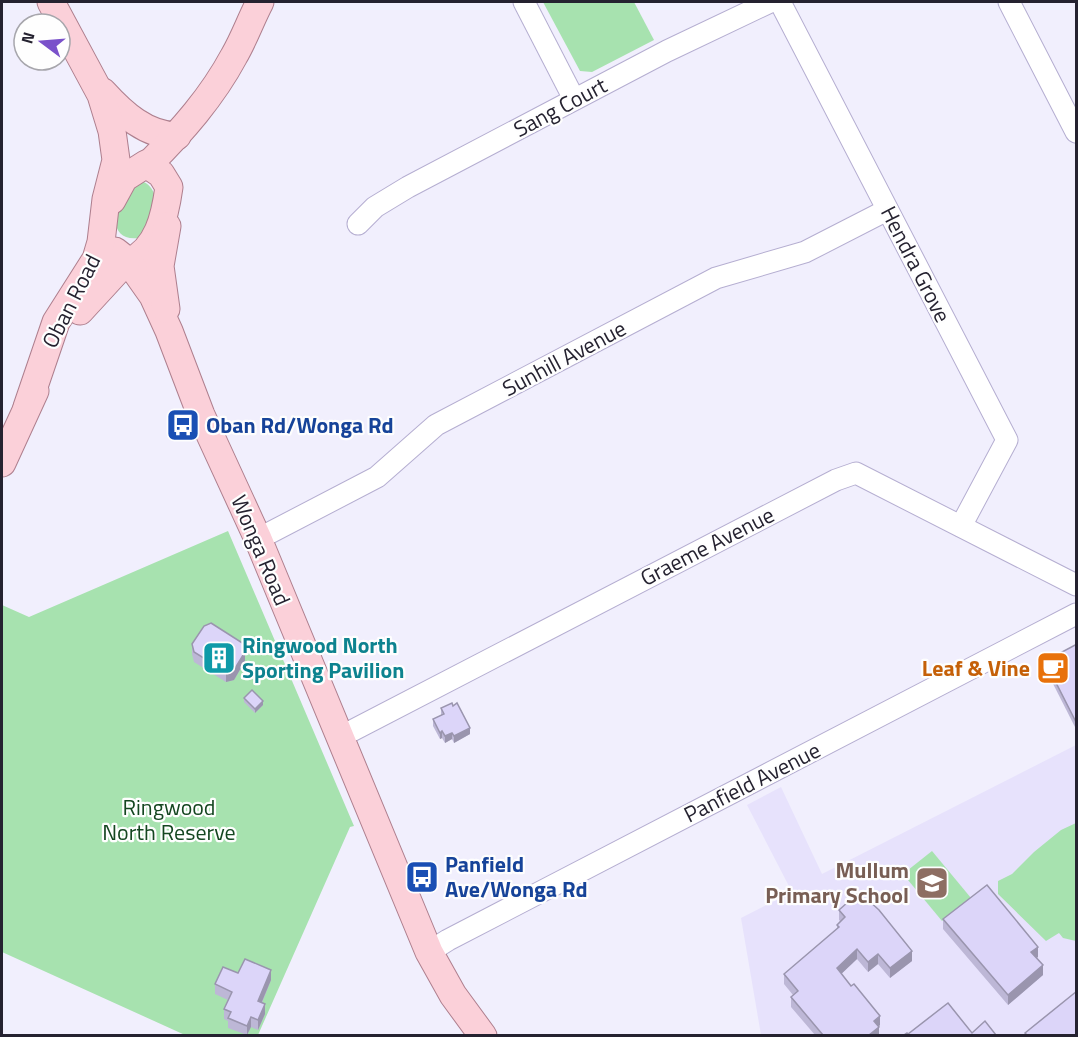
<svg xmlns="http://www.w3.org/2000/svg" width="1078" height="1037" font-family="'Titillium Web',sans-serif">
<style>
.built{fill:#e7e2fc}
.green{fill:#a7e2af}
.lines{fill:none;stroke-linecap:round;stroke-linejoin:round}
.minor-casing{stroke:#b5aed1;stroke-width:23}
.major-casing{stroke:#ae7f8e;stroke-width:29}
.minor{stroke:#fff;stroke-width:21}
.major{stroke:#fbd0d9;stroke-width:27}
.wall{fill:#bdb7d6}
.shaded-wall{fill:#9a95ae}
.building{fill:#dcd5f9;stroke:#9a95ae;stroke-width:1.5}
.labels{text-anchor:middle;stroke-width:4.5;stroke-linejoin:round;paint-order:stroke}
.street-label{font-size:22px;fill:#252230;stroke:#fefefe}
.transit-label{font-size:22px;font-weight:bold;fill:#164399;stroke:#fefefe;text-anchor:start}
.culture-label{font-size:22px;font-weight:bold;fill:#0d838f;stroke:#fefefe;text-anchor:start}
.food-label{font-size:22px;font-weight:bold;fill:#c56008;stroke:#fefefe;text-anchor:end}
.park-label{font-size:22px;fill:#144620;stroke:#fefefe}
.education-label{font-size:22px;font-weight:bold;fill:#785e54;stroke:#fefefe;text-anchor:end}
</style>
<rect width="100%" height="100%" fill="#f1effd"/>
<polygon class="built" points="1076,745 1076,1035 761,1035 741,918 792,892 747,805 781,787 822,874"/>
<g class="green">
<polygon points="543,2 634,2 654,40 592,72 580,71"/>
<path d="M141,181C156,185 159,205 153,218C150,225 143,232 139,238C109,242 112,210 125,194C129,189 136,185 141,181Z"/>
<polygon points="228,531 354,826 350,827 258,1035 185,1035 2,952 2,605 29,617"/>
<polygon points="1076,823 1076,941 1063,938 1059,933 1046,941 998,894 998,881 1012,874 1034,852 1061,830"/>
<polygon points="932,851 971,898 942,921 903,874"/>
</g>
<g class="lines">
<g class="minor-casing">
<g id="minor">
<polyline points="524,2 574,99"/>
<polyline points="780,2 1007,440 961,526"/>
<polyline points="1009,2 1076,132"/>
<polyline points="358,224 375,207 408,187 667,51 770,2"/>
<polyline points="258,539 377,477 436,425 716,278 805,252 887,210"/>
<polyline points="340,737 836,480 856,473 1076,585"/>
<polyline points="429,952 448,940 1076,614"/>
</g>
</g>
<g class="major-casing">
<g id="major">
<path d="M103,92C123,114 146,135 177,136"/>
<path d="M149,164C182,131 212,97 234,56C244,39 251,19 260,2"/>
<path d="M112,200L124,178L146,164L161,174L169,187C165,216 158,249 129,262L115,251"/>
<polyline points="129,262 153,296 169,331 201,415 258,539 429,952 453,995 483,1036"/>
<polyline points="166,309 160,266 167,226"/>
<polyline points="80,311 126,261"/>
<polyline points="27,407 56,322 96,259 101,242 106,199 116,160 112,131 101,95 51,2"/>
<polyline points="2,463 35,391"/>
</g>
</g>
<use href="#minor" class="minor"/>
<use href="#major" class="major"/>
</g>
<g class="wall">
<polygon points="192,644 245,661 234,680 226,682 194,662 192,654"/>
<polygon points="1077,644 1076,729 1045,668 1045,661"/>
<polygon points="244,698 263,705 255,713 244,702"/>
<polygon points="441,708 470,734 454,743 452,739 445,743 442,738 440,739 433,726 433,719 441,715"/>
<polygon points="839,910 912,961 890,978 878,964 868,972 857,959 841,974 880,1025 879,1026 879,1035 815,1035 791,1007 791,997 793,995 784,984 784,974 837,929 837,925 840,921 839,920"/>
<polygon points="943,919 1038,957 1036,958 1043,975 1008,1005 943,929"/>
<polygon points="238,973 271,980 262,1003 265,1014 258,1030 251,1027 247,1035 228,1028 228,1021 224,1019 224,1009 228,1000 215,994 215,984"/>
</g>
<g class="shaded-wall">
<polygon points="245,652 245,661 234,680 226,682 226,672"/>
<polygon points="263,701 263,705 255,713 255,709"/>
<polygon points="470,728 470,734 454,743 454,736"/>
<polygon points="442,731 442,738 440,739 440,733"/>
<polygon points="452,733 452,739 445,743 445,736"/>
<polygon points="1038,947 1038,957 1031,962 1031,952"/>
<polygon points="857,949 857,959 837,978 837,968"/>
<polygon points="912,951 912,961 890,978 890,968"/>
<polygon points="878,954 878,964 868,972 868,962"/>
<polygon points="1043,965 1043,975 1008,1005 1008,995"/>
<polygon points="271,970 271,980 258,1011 258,1001"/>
<polygon points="265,1004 265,1014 258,1030 258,1020"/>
<polygon points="880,1016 880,1025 874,1031 874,1021"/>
<polygon points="251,1017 251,1027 247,1035 247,1026"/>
<polygon points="879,1027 879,1035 869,1035"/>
</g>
<g class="building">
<polygon points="211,623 244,644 245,652 234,670 226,672 194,652 192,644 204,626"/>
<polygon points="1077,644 1077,722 1076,722 1045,661"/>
<polygon points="252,690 263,701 255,709 244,698"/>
<polygon points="452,703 453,706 457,703 470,728 454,736 452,733 445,736 442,731 440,733 433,719 444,714 441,708"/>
<polygon points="987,885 1038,947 1031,952 1043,965 1008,995 943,919"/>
<polygon points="857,894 864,902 867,899 879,910 912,951 890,968 878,954 868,962 857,949 837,968 851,986 854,984 880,1016 874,1021 879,1027 869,1035 823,1035 791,997 798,991 784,974 839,927 837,925 845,917 839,910"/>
<polygon points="245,959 271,970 258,1001 265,1004 258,1020 251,1017 247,1026 228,1018 231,1012 224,1009 232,992 215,984 223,967 238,973"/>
<polygon points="1077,991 1077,1035 1027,1035 1025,1033"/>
<polygon points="948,1003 972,1033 985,1021 996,1035 904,1035 907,1033 908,1034"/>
</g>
<defs>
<g id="bus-square" transform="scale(1.725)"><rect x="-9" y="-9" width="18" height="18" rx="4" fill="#1a4fb4" stroke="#fefefe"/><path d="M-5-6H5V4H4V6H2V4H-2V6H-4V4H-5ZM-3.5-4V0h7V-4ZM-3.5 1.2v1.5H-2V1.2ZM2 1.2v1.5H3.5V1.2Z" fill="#fff"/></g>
<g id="building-square" transform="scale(1.725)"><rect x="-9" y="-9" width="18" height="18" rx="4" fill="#0f9aa8" stroke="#fefefe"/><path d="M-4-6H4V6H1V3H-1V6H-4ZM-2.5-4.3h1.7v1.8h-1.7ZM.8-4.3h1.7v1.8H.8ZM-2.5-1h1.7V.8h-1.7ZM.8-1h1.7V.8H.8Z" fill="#fff"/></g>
<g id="cafe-square" transform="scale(1.725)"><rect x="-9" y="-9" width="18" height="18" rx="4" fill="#e8710a" stroke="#fefefe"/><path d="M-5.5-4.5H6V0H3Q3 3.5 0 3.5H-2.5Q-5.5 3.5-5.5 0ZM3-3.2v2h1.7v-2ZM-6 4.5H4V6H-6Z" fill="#fff"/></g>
<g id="school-square" transform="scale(1.725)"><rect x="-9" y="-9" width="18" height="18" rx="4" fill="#8d6e63" stroke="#fefefe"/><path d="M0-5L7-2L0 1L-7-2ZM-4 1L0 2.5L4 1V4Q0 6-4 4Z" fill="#fff"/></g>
</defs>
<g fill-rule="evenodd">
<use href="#bus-square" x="183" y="425"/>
<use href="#building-square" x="219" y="658"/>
<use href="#cafe-square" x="1053" y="668"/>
<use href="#bus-square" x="422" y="877"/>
<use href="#school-square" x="932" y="883"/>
</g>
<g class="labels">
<g class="street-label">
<text transform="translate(560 107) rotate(-28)" y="8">Sang Court</text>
<text transform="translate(916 264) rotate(63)" y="8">Hendra Grove</text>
<text transform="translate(71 301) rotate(-63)" y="8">Oban Road</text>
<text transform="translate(564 358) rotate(-28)" y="8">Sunhill Avenue</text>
<text transform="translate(707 546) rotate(-27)" y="8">Graeme Avenue</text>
<text transform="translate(261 550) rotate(67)" y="8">Wonga Road</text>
<text transform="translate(752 782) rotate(-27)" y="8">Panfield Avenue</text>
</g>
<g class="transit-label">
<text x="206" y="433">Oban Rd/Wonga Rd</text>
<text x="445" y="872">Panfield<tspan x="445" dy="25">Ave/Wonga Rd</tspan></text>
</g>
<g class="culture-label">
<text x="242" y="653">Ringwood North<tspan x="242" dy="25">Sporting Pavilion</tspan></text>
</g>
<g class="food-label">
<text x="1030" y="676">Leaf &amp; Vine</text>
</g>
<g class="park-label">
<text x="169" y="815">Ringwood<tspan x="169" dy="25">North Reserve</tspan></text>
</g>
<g class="education-label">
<text x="909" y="878">Mullum<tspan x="909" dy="25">Primary School</tspan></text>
</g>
</g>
<rect width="1078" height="1037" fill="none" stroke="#252230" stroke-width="6"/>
<g transform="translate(42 42) rotate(286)"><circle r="28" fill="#fefefe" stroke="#a7a6ac" stroke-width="1.5"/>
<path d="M0-4.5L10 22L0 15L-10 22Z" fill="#7a51ca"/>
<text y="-9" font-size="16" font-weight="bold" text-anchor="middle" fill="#252230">N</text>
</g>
</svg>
